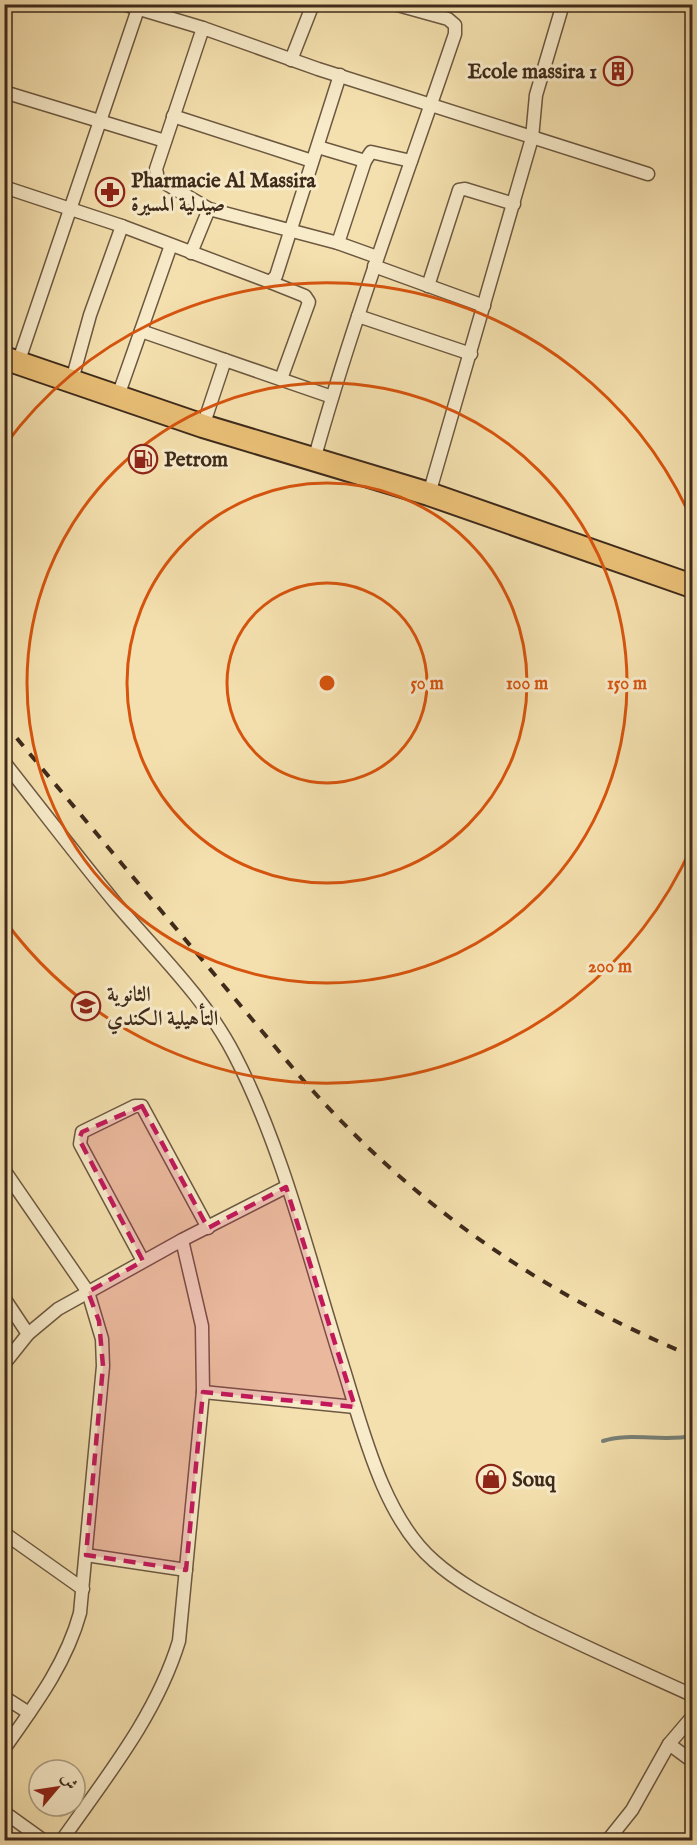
<svg xmlns="http://www.w3.org/2000/svg" width="697" height="1845" font-family="'IM FELL English',Amiri,serif">
<style>
.lines{fill:none;stroke-linecap:round;stroke-linejoin:round}
.stream{stroke:#788177;stroke-width:4}
.street-casing{stroke:#6c5840;stroke-width:15}
.highway-casing{stroke:#3e2a1b;stroke-width:26}
.street{stroke:#f8ebca;stroke-width:12}
.highway{stroke:#eac077;stroke-width:22}
.rail{stroke:#3e2a1b;stroke-width:4;stroke-dasharray:10 10;stroke-linecap:butt}
.marked{fill:#c2185b;fill-opacity:0.2;stroke:#c2185b;stroke-width:4.5;stroke-dasharray:12 8;stroke-linejoin:round}
.ring{fill:none;stroke:#d7540e;stroke-width:3}
.labels{text-anchor:middle;stroke-width:6;stroke-linejoin:round;paint-order:stroke}
.poi-label{font-size:21px;font-weight:bold;fill:#3e2a1b;stroke:#f8ebca;text-anchor:start}
.centre{fill:#d7540e;stroke:#f8ebca;stroke-width:3}
.ring-label{font-size:18px;text-anchor:middle;font-weight:bold;fill:#d7540e;stroke:#f8ebca;stroke-width:6;stroke-linejoin:round;paint-order:stroke}
</style>
<rect width="100%" height="100%" fill="#f4e0ae"/>
<filter id="stains"><feTurbulence type="fractalNoise" baseFrequency=".00333" numOctaves="4"/><feColorMatrix values="0 0 0 0 .2 0 0 0 0 .09 0 0 0 0 .02 0 0 0 .5 -.17"/></filter>
<radialGradient id="worn" r=".72"><stop offset=".6" stop-color="#630" stop-opacity="0"/><stop offset="1" stop-color="#630" stop-opacity=".3"/></radialGradient>
<g class="lines">
<path class="stream" d="M603,1441C629,1432 663,1442 692,1436"/>
<g class="street-casing">
<g id="street">
<polyline points="123,4 203,28 318,69 648,174"/>
<polyline points="203,28 156,169 158,179 209,209 338,243 377,257"/>
<polyline points="291,60 313,4"/>
<polyline points="4,92 165,141"/>
<polyline points="173,116 312,161"/>
<polyline points="318,147 365,161"/>
<polyline points="4,187 122,226 270,282 276,276 340,75"/>
<polyline points="338,243 365,161 371,152 411,161"/>
<polyline points="191,253 209,209"/>
<polyline points="374,266 484,306"/>
<polyline points="270,282 305,296 309,302 281,379"/>
<polyline points="428,286 459,190 465,189 514,204"/>
<polyline points="358,316 471,354"/>
<polyline points="141,331 332,397"/>
<polyline points="18,363 138,9"/>
<polyline points="72,380 90,315 122,226"/>
<polyline points="118,396 171,245"/>
<polyline points="203,426 225,360"/>
<path d="M314,460C354,316 407,176 455,34V25L448,19L394,4"/>
<polyline points="429,494 532,138 536,95 563,4"/>
<path d="M4,762C42,810 79,859 118,906C158,953 205,998 234,1054C284,1150 311,1267 344,1370C363,1431 384,1518 434,1561C463,1587 498,1603 532,1621C585,1647 639,1671 692,1695"/>
<path d="M4,1170L88,1292L102,1339L103,1366L80,1613C66,1664 35,1705 4,1749"/>
<polyline points="143,1261 80,1144 82,1132 135,1106 142,1106 208,1228"/>
<polyline points="4,1298 28,1334"/>
<polyline points="4,1364 28,1334 58,1309 182,1240 286,1187"/>
<polyline points="203,1392 355,1407"/>
<polyline points="4,1533 83,1589"/>
<polyline points="86,1555 186,1570"/>
<polyline points="4,1697 29,1713"/>
<polyline points="669,1744 692,1761"/>
<polyline points="4,1812 43,1840"/>
<path d="M62,1840C106,1777 156,1716 179,1641L203,1392L202,1326L182,1240"/>
<polyline points="608,1840 632,1810 669,1744 692,1717"/>
</g>
</g>
<g class="highway-casing">
<polyline id="highway" points="4,358 203,426 429,494 692,586"/>
</g>
<use href="#street" class="street"/>
<use href="#highway" class="highway"/>
<path class="rail" d="M4,723L297,1073C408,1201 536,1291 692,1356"/>
</g>
<path class="marked" d="M142,1106L208,1228L286,1187L355,1407L203,1392L186,1570L86,1555L103,1366L99,1321L88,1292L143,1261L79,1139L82,1132Z"/>
<g class="ring">
<circle cx="327" cy="683" r="100"/>
<circle cx="327" cy="683" r="200"/>
<circle cx="327" cy="683" r="300"/>
<path d="M692 846A400 400 0 0 1 5 921M5 445A400 400 0 0 1 692 520"/>
</g>
<defs>
<g id="building-ring" transform="scale(1.5)"><circle r="9.5" fill="#f8ebca" stroke="#8f2418" stroke-width="1.5"/><path d="M-4-6H4V6H1V3H-1V6H-4ZM-2.5-4.3h1.7v1.8h-1.7ZM.8-4.3h1.7v1.8H.8ZM-2.5-1h1.7V.8h-1.7ZM.8-1h1.7V.8H.8Z" fill="#8f2418"/></g>
<g id="pharmacy-ring" transform="scale(1.5)"><circle r="9.5" fill="#f8ebca" stroke="#8f2418" stroke-width="1.5"/><path d="M-2-6h4v4h4v4h-4v4h-4v-4h-4v-4h4Z" fill="#8f2418"/></g>
<g id="fuel-ring" transform="scale(1.5)"><circle r="9.5" fill="#f8ebca" stroke="#8f2418" stroke-width="1.5"/><path d="M-5.5-6h7V0h2V4h1.3V-2.5L3-4.5l.8-.8L6-3V5H2.5V1h-1V6h-7ZM-4.2-4.7v3.2H.2V-4.7Z" fill="#8f2418"/></g>
<g id="school-ring" transform="scale(1.5)"><circle r="9.5" fill="#f8ebca" stroke="#8f2418" stroke-width="1.5"/><path d="M0-5L7-2L0 1L-7-2ZM-4 1L0 2.5L4 1V4Q0 6-4 4Z" fill="#8f2418"/></g>
<g id="shop-ring" transform="scale(1.5)"><circle r="9.5" fill="#f8ebca" stroke="#8f2418" stroke-width="1.5"/><path d="M-5-2.5h2.3a2.7 3.5 0 0 1 5.4 0H5L5.5 6h-11ZM-1.5-2.5h3a1.5 2.3 0 0 0-3 0Z" fill="#8f2418"/></g>
</defs>
<g fill-rule="evenodd">
<use href="#building-ring" x="618" y="71"/>
<use href="#pharmacy-ring" x="110" y="192"/>
<use href="#fuel-ring" x="143" y="459"/>
<use href="#school-ring" x="86" y="1006"/>
<use href="#shop-ring" x="491" y="1479"/>
</g>
<g class="labels">
<g class="poi-label">
<text x="597" y="78" text-anchor="end">Ecole massira 1</text>
<text x="131" y="187">Pharmacie Al Massira<tspan x="131" dy="24">صيدلية المسيرة</tspan></text>
<text x="164" y="466">Petrom</text>
<text x="107" y="1001">الثانوية<tspan x="107" dy="24">التأهيلية الكندي</tspan></text>
<text x="512" y="1486">Souq</text>
</g>
</g>
<circle cx="327" cy="683" r="9" class="centre"/>
<g class="ring-label">
<text x="427" y="689">50 m</text>
<text x="527" y="689">100 m</text>
<text x="627" y="689">150 m</text>
<text x="610" y="972">200 m</text>
</g>
<rect width="697" height="1845" fill="none" stroke="#f4e0ae" stroke-width="24"/>
<rect x="6" y="6" width="685" height="1833" fill="none" stroke="#3e2a1b" stroke-width="3"/>
<rect x="12" y="12" width="673" height="1821" fill="none" stroke="#3e2a1b" stroke-width="1.5"/>
<g transform="translate(57 1788) rotate(61)"><circle r="28" fill="#f8ebca" stroke="#ae9e84" stroke-width="1.5"/>
<path d="M0-4.5L10 22L0 15L-10 22Z" fill="#8f2418"/>
<text y="-9" font-size="16" font-weight="bold" text-anchor="middle" fill="#3e2a1b">ش</text>
</g>
<rect width="100%" height="100%" filter="url(#stains)"/>
<rect width="100%" height="100%" fill="url(#worn)"/>
</svg>
